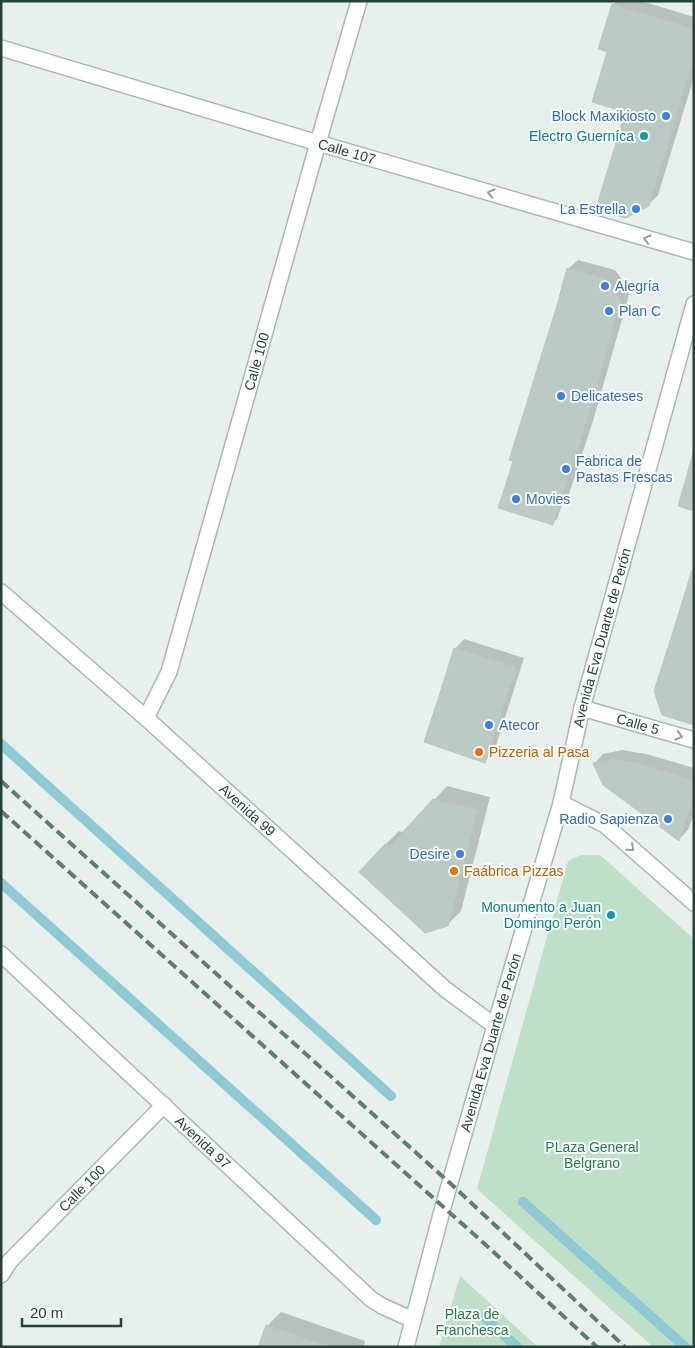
<svg xmlns="http://www.w3.org/2000/svg" width="695" height="1348" font-family="Arial,sans-serif">
<style>
.green{fill:#bfe0c8}
.shadow{fill:#0003}
.lines{fill:none;stroke-linecap:round;stroke-linejoin:round}
.stream{stroke:#8ec9d4;stroke-width:10}
.building{fill:#bbcac4;stroke:#b8c9c2}
.street-casing{stroke:#a8b8b2;stroke-width:18}
.secondary-casing{stroke:#a4bbb3;stroke-width:18}
.street{stroke:#fff;stroke-width:15}
.secondary{stroke:#fff;stroke-width:15}
.rail{stroke:#5f7d75;stroke-width:4;stroke-dasharray:10 5;stroke-linecap:butt}
.oneway{stroke:#92a09c}
.shop-dot{fill:#3f7fe0;stroke:#f7fbf9;stroke-width:2}
.culture-dot{fill:#0f9aa8;stroke:#f7fbf9;stroke-width:2}
.food-dot{fill:#e8710a;stroke:#f7fbf9;stroke-width:2}
.labels{text-anchor:middle;stroke-width:4;stroke-linejoin:round;paint-order:stroke}
.shop-label{font-size:14px;fill:#366cbe;stroke:#f7fbf9;text-anchor:start}
.culture-label{font-size:14px;fill:#0d838f;stroke:#f7fbf9;text-anchor:end}
.street-label{font-size:14px;fill:#24423a;stroke:#f7fbf9}
.food-label{font-size:14px;fill:#c56008;stroke:#f7fbf9;text-anchor:start}
.park-label{font-size:14px;fill:#2d7a4b;stroke:#f7fbf9}
</style>
<rect width="100%" height="100%" fill="#e6efeb"/>
<g class="green">
<polygon points="581,855 600,855 694,939 694,1347 653,1347 477,1189 568,861"/>
<polygon points="460,1276 538,1347 439,1347"/>
</g>
<g class="shadow">
<polygon points="617,1 641,1 694,17 694,77 658,195 648,205 598,204 627,112 593,102 608,51 613,5"/>
<polygon points="578,260 615,270 630,291 593,421 568,497 563,502 557,519 552,523 505,491 568,269"/>
<polygon points="464,639 524,658 494,752 485,761 455,649"/>
<polygon points="622,750 646,754 694,768 694,813 688,830 679,839 594,764 603,754"/>
<polygon points="447,786 490,797 461,911 447,925 385,845 399,831 404,833"/>
<polygon points="281,1312 365,1341 364,1347 259,1347 267,1326"/>
</g>
<g class="lines">
<g class="stream">
<polyline points="1,744 391,1096"/>
<polyline points="1,883 376,1220"/>
<polyline points="523,1202 685,1347"/>
<polyline points="484,1317 517,1347"/>
</g>
</g>
<g class="building">
<polygon points="612,4 694,29 694,57 688,76 598,49"/>
<polygon points="607,52 688,76 673,127 592,102"/>
<polygon points="625,113 673,127 663,160 615,146"/>
<polygon points="615,146 663,160 649,206 626,218 611,214 597,205"/>
<polygon points="567,268 606,279 621,301 613,326 556,309"/>
<polygon points="556,309 613,326 599,380 539,363"/>
<polygon points="539,363 599,380 584,431 524,412"/>
<polygon points="524,412 584,431 568,478 509,460"/>
<polygon points="694,450 694,511 678,506"/>
<polygon points="513,461 568,478 559,508 504,490"/>
<polygon points="504,490 559,508 553,525 498,508"/>
<polygon points="692,570 694,571 694,639 673,632"/>
<polygon points="673,632 694,639 694,725 662,715 654,691"/>
<polygon points="454,648 516,667 502,712 440,693"/>
<polygon points="440,693 502,712 485,763 424,742"/>
<polygon points="612,759 636,763 694,780 694,797 679,841 603,785 593,763"/>
<polygon points="433,799 477,810 448,926 425,933 359,872 385,844 390,846"/>
<polygon points="266,1325 330,1347 258,1347"/>
</g>
<g class="lines">
<g class="street-casing">
<g id="street">
<path id="s1" d="M1,48L318,143L694,252"/>
<path id="s2" d="M1,592L146,718L445,989L495,1026"/>
<path id="s3" d="M582,708L694,740"/>
<path id="s4" d="M146,718L169,672L318,143L359,1"/>
<polyline points="561,803 605,825 694,903"/>
<path id="s5" d="M1,954L371,1299L382,1306L413,1320"/>
<path id="s6" d="M1,1275L10,1261L164,1105"/>
</g>
</g>
<g class="secondary-casing">
<g id="secondary">
<path id="s7" d="M406,1347L443,1207L495,1026L561,803L582,708L694,304"/>
</g>
</g>
<use href="#street" class="street"/>
<use href="#secondary" class="secondary"/>
<g class="rail">
<polyline points="1,781 451,1184 625,1347"/>
<polyline points="1,811 487,1246 597,1347"/>
</g>
</g>
<defs><path id="oneway-chevron" d="M-2-3.5L2.5 0L-2 3.5" fill="none" stroke-width="1.6" stroke-linecap="round" stroke-linejoin="round" transform="scale(1.25)"/></defs>
<g class="oneway">
<use href="#oneway-chevron" transform="translate(491 193) rotate(-164)"/>
<use href="#oneway-chevron" transform="translate(647 239) rotate(-164)"/>
<use href="#oneway-chevron" transform="translate(679 736) rotate(16)"/>
<use href="#oneway-chevron" transform="translate(631 848) rotate(41)"/>
</g>
<g class="shop-dot">
<circle cx="666" cy="116" r="5"/>
<circle cx="636" cy="209" r="5"/>
<circle cx="605" cy="286" r="5"/>
<circle cx="609" cy="311" r="5"/>
<circle cx="561" cy="396" r="5"/>
<circle cx="566" cy="469" r="5"/>
<circle cx="516" cy="499" r="5"/>
<circle cx="489" cy="725" r="5"/>
<circle cx="668" cy="819" r="5"/>
<circle cx="460" cy="854" r="5"/>
</g>
<g class="culture-dot">
<circle cx="644" cy="136" r="5"/>
<circle cx="611" cy="915" r="5"/>
</g>
<g class="food-dot">
<circle cx="479" cy="752" r="5"/>
<circle cx="454" cy="871" r="5"/>
</g>
<g class="labels">
<g class="shop-label">
<text x="656" y="121" text-anchor="end">Block Maxikiosto</text>
<text x="626" y="214" text-anchor="end">La Estrella</text>
<text x="615" y="291">Alegría</text>
<text x="619" y="316">Plan C</text>
<text x="571" y="401">Delicateses</text>
<text x="576" y="466">Fabrica de<tspan x="576" dy="16">Pastas Frescas</tspan></text>
<text x="526" y="504">Movies</text>
<text x="499" y="730">Atecor</text>
<text x="658" y="824" text-anchor="end">Radio Sapienza</text>
<text x="450" y="859" text-anchor="end">Desire</text>
</g>
<g class="culture-label">
<text x="634" y="141">Electro Guerníca</text>
<text x="601" y="912">Monumento a Juan<tspan x="601" dy="16">Domingo Perón</tspan></text>
</g>
<g class="street-label">
<text dy="5" stroke="none"><textPath href="#s1" startOffset="361">Calle 107</textPath></text>
<text dy="5" stroke="none"><textPath href="#s4" startOffset="374">Calle 100</textPath></text>
<text dy="5" stroke="none"><textPath href="#s7" startOffset="736">Avenida Eva Duarte de Perón</textPath></text>
<text dy="5" stroke="none"><textPath href="#s3" startOffset="58">Calle 5</textPath></text>
<text dy="5" stroke="none"><textPath href="#s2" startOffset="329">Avenida 99</textPath></text>
<text dy="5" stroke="none"><textPath href="#s7" startOffset="316">Avenida Eva Duarte de Perón</textPath></text>
<text dy="5" stroke="none"><textPath href="#s5" startOffset="276">Avenida 97</textPath></text>
<text dy="5" stroke="none"><textPath href="#s6" startOffset="119">Calle 100</textPath></text>
</g>
<g class="food-label">
<text x="489" y="757">Pizzeria al Pasa</text>
<text x="464" y="876">Faábrica Pizzas</text>
</g>
<g class="park-label">
<text x="592" y="1152">PLaza General<tspan x="592" dy="16">Belgrano</tspan></text>
<text x="472" y="1319">Plaza de<tspan x="472" dy="16">Franchesca</tspan></text>
</g>
</g>
<rect width="695" height="1348" fill="none" stroke="#24423a" stroke-width="5"/>
<path d="M22 1318v8h99v-8" fill="none" stroke="#24423a" stroke-width="2.5"/>
<text x="30" y="1318" font-size="15" fill="#24423a" stroke="#f7fbf9" stroke-width="4" paint-order="stroke">20 m</text>
</svg>
